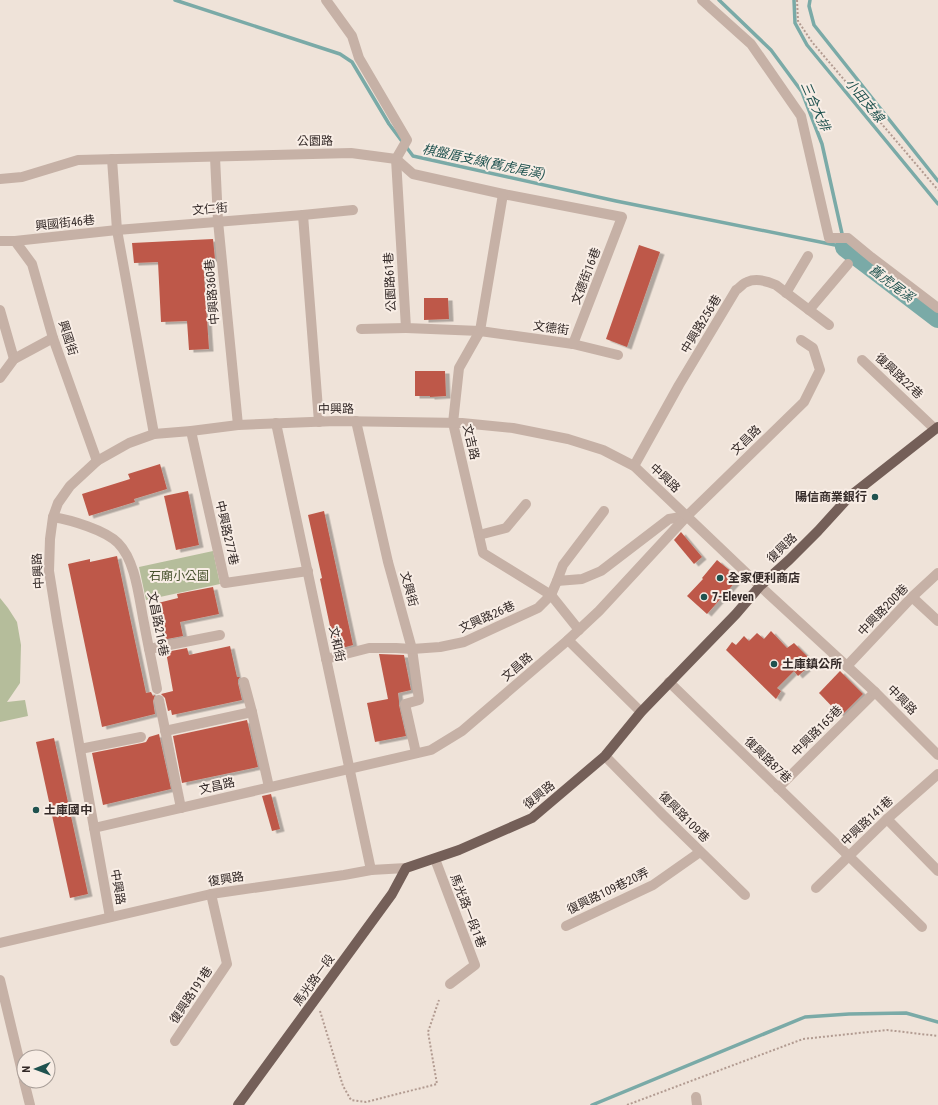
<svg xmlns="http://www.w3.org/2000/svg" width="938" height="1105" font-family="'Roboto Condensed','Noto Sans TC',sans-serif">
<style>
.green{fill:#b5bd9b}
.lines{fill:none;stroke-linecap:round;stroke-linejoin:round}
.stream{stroke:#7aaaa7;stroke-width:3.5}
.river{stroke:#7aaaa7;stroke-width:20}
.building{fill:#be5949;filter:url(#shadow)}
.path{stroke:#b29b91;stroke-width:2;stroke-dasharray:2 2;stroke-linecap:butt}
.minor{stroke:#c6b1a6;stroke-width:10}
.major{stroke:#745f58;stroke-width:10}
.poi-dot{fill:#1f524f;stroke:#f8ede5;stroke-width:1.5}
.labels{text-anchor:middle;stroke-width:4;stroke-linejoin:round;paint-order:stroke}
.street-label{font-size:12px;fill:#332927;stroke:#f8ede5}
.poi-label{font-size:12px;font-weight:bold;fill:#332927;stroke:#f8ede5;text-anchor:start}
.park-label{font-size:12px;fill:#46502c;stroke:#f8ede5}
.water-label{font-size:13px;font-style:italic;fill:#1f524f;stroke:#f8ede5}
</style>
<defs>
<filter id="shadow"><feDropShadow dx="4.5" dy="2.5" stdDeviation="0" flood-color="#0004"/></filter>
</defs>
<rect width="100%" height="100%" fill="#efe3d9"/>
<g class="green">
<polygon points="213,551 220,584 146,600 139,567"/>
<polygon points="0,598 8,608 17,622 21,645 20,683 7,702 25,700 28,716 0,722"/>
</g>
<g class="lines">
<g class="stream">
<polyline points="175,0 340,54 352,62 389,124 413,156 616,201 845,247 822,144 802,92 771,50 719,0"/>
<polyline points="794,0 795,23 807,45 938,204"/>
<polyline points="810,0 809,6 814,25 938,181"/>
<polyline points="592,1105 805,1017 849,1014 906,1013 938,1022"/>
</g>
<polyline class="river" points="845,247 938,318"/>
</g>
<g class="building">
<polygon points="213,239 215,259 203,260 209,349 189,350 187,321 161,322 158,262 134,263 132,243"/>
<polygon points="639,245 660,252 627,347 606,339"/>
<polygon points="424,298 448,298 449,319 424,320"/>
<polygon points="415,371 445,371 446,396 430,397 430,396 415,396"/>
<polygon points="160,464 167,489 134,499 135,502 89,516 82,494 130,479 128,474"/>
<polygon points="188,491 199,545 176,550 164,496"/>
<polygon points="324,511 353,645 335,650 320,579 322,578 308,515"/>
<polygon points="681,532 702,557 694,564 674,540"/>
<polygon points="117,556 146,693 151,692 153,696 155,695 153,701 155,714 102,727 68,564 90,559 90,562"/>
<polygon points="717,560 739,578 707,614 687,596 703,579 702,578"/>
<polygon points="213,587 219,614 180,622 183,636 162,640 154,604 178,598 177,594"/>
<polygon points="771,631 787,648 794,643 811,660 807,668 798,676 794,671 777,688 781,691 776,699 726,650 732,642 736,645 744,636 749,641 757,633 764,639"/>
<polygon points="230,646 237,677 240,677 238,680 238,683 242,700 172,715 171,710 168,711 165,698 161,694 173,691 166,652 187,648 189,655"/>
<polygon points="379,654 404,655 411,690 398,693 399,701 399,705 406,736 375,742 367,703 388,699"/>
<polygon points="840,671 863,694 841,716 819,693"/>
<polygon points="247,720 258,767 182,783 173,736"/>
<polygon points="159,734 171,789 103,805 92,753 142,743 146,742 149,737"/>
<polygon points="54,738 88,894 70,898 36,742"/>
<polygon points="271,794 280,829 272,831 262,796"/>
</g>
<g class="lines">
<g class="path">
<polyline points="797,0 798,21 812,42 938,190"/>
<polyline points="320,1011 343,1086 351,1100 366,1102 437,1084 428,1032 439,1000"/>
<polyline points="627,1105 803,1039 887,1030 938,1036"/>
</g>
<g class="minor">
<polyline points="326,0 352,36 359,58 407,140 396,159 406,328 480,331 573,344 618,355"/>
<polyline points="702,0 751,44 801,116 829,238 848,238 871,257 938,308"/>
<polyline points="215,157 218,221 238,425"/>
<polyline points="112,159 117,230 154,434"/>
<polyline points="0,179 22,177 78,160 351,153 396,159 413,174 503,194 622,217 573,344"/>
<polyline points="503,194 480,331 459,368 453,423 483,553 551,595 579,630"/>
<polyline points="303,215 353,210"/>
<polyline points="0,241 15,241 32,264 53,338 97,461"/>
<polyline points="15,241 117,230 303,215 319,422"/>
<polyline points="786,293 808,256"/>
<polyline points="0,310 14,359"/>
<polyline points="809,310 848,264"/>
<polyline points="361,329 406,328"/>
<polyline points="862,360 935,429"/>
<polyline points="0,378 14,359 53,338"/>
<polyline points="356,421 388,562 412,649 419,700 405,704 416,753"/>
<polyline points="276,423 371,870"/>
<polyline points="191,431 225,583 308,571"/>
<path d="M634,466L679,385L736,290C740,288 743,283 747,282C756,278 767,281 776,285L829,325"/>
<polyline points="604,511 563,565 557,581 582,579 601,571 669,519 687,516"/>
<path d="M53,517C71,520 105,530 118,543C136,561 139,599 144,623C148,645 153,667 157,689"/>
<polyline points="479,535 506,528 526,504"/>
<polyline points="912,597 938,621"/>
<polyline points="568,640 641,712"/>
<polyline points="149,649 220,635"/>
<polyline points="326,659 369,648 396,648 412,649 440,647 464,642 538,608 551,595 557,581"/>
<polyline points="847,666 912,597 938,573"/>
<polyline points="244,682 252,712 269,787"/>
<polyline points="669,682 922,927"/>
<polyline points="159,700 181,808"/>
<polyline points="165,731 252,712"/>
<polyline points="80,749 141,737"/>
<polyline points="605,756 663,815 745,895"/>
<polyline points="778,788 875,692"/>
<polyline points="887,819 938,871"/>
<polyline points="94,828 431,750 462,731 568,640 599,611 687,516 804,402 820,370 813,348 801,340"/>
<polyline points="435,859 475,965 450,984"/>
<polyline points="816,888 887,819 938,774"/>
<polyline points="110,917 57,621 49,571 50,539 53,517 58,503 70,486 97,461 129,443 154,434 191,431 238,425 336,421 462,423 513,428 568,439 603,450 634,466 760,586 875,692 938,755"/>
<polyline points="566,926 653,885 700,852"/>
<polyline points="0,943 211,894 344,875 371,870 406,868"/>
<polyline points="0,980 24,1080"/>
<polyline points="175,1041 227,964 211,894"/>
<polyline points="24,1081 30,1105"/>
<polyline points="696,1097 697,1105"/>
</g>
<polyline class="major" points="238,1105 392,894 406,868 459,850 532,818 605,756 641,712 736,614 760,586 789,560 818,531 849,497 938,427"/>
</g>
<g class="poi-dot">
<circle cx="875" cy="497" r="4"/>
<circle cx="720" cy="578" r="4"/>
<circle cx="704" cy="597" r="4"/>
<circle cx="774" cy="664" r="4"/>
<circle cx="36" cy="810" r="4"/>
</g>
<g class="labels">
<g class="street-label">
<text transform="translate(315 141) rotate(-1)" y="4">公園路</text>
<text transform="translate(210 209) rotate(-5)" y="4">文仁街</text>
<text transform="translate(65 223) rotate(-6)" y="4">興國街46巷</text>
<text transform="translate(586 276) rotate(-69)" y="4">文德街16巷</text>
<text transform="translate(390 282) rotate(-93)" y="4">公園路61巷</text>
<text transform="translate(212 292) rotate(-95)" y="4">中興路360巷</text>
<text transform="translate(701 324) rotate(-59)" y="4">中興路256巷</text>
<text transform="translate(551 328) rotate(8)" y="4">文德街</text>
<text transform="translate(68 338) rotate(72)" y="4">興國街</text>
<text transform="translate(899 376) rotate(43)" y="4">復興路22巷</text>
<text transform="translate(336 409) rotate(-1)" y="4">中興路</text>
<text transform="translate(746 440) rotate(-44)" y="4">文昌路</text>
<text transform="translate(471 442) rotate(77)" y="4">文吉路</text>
<text transform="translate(665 478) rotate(43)" y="4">中興路</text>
<text transform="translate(227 533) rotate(77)" y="4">中興路277巷</text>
<text transform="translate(782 548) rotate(-44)" y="4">復興路</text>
<text transform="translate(38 571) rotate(-94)" y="4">中興路</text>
<text transform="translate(409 589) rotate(75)" y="4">文興街</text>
<text transform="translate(883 610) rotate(-46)" y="4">中興路200巷</text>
<text transform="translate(487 617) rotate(-24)" y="4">文興路26巷</text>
<text transform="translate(158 624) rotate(79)" y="4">文昌路216巷</text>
<text transform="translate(337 644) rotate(78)" y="4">文和街</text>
<text transform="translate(517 667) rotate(-41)" y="4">文昌路</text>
<text transform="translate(902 700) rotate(45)" y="4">中興路</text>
<text transform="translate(817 731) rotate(-45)" y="4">中興路165巷</text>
<text transform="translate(768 760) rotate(44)" y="4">復興路87巷</text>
<text transform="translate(217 786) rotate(-13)" y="4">文昌路</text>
<text transform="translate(539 795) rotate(-39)" y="4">復興路</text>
<text transform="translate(684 817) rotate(45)" y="4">復興路109巷</text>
<text transform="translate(867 821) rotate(-43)" y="4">中興路141巷</text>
<text transform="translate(226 879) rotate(-9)" y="4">復興路</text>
<text transform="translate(118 887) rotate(80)" y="4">中興路</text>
<text transform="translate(608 891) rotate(-26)" y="4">復興路109巷20弄</text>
<text transform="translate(468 911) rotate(69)" y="4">馬光路一段1巷</text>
<text transform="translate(314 980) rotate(-54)" y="4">馬光路一段</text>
<text transform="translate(191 995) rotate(-56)" y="4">復興路191巷</text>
</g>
<g class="poi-label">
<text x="867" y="501" text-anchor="end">陽信商業銀行</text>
<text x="728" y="582">全家便利商店</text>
<text x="712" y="601">7-Eleven</text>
<text x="782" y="668">土庫鎮公所</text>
<text x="44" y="814">土庫國中</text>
</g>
<g class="park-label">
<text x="179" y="580">石廟小公園</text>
</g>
<g class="water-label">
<text transform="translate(865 100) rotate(50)" y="5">小田支線</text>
<text transform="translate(816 106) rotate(66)" y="5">三合大排</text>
<text transform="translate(484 161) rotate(12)" y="5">棋盤厝支線(舊虎尾溪)</text>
<text transform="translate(892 283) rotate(37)" y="5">舊虎尾溪</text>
</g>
</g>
<g transform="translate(36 1069) rotate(269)"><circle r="19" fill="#f8ede5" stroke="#a99f99"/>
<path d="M0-3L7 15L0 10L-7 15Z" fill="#1f524f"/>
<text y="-6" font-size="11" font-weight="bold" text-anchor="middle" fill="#332927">N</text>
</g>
</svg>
